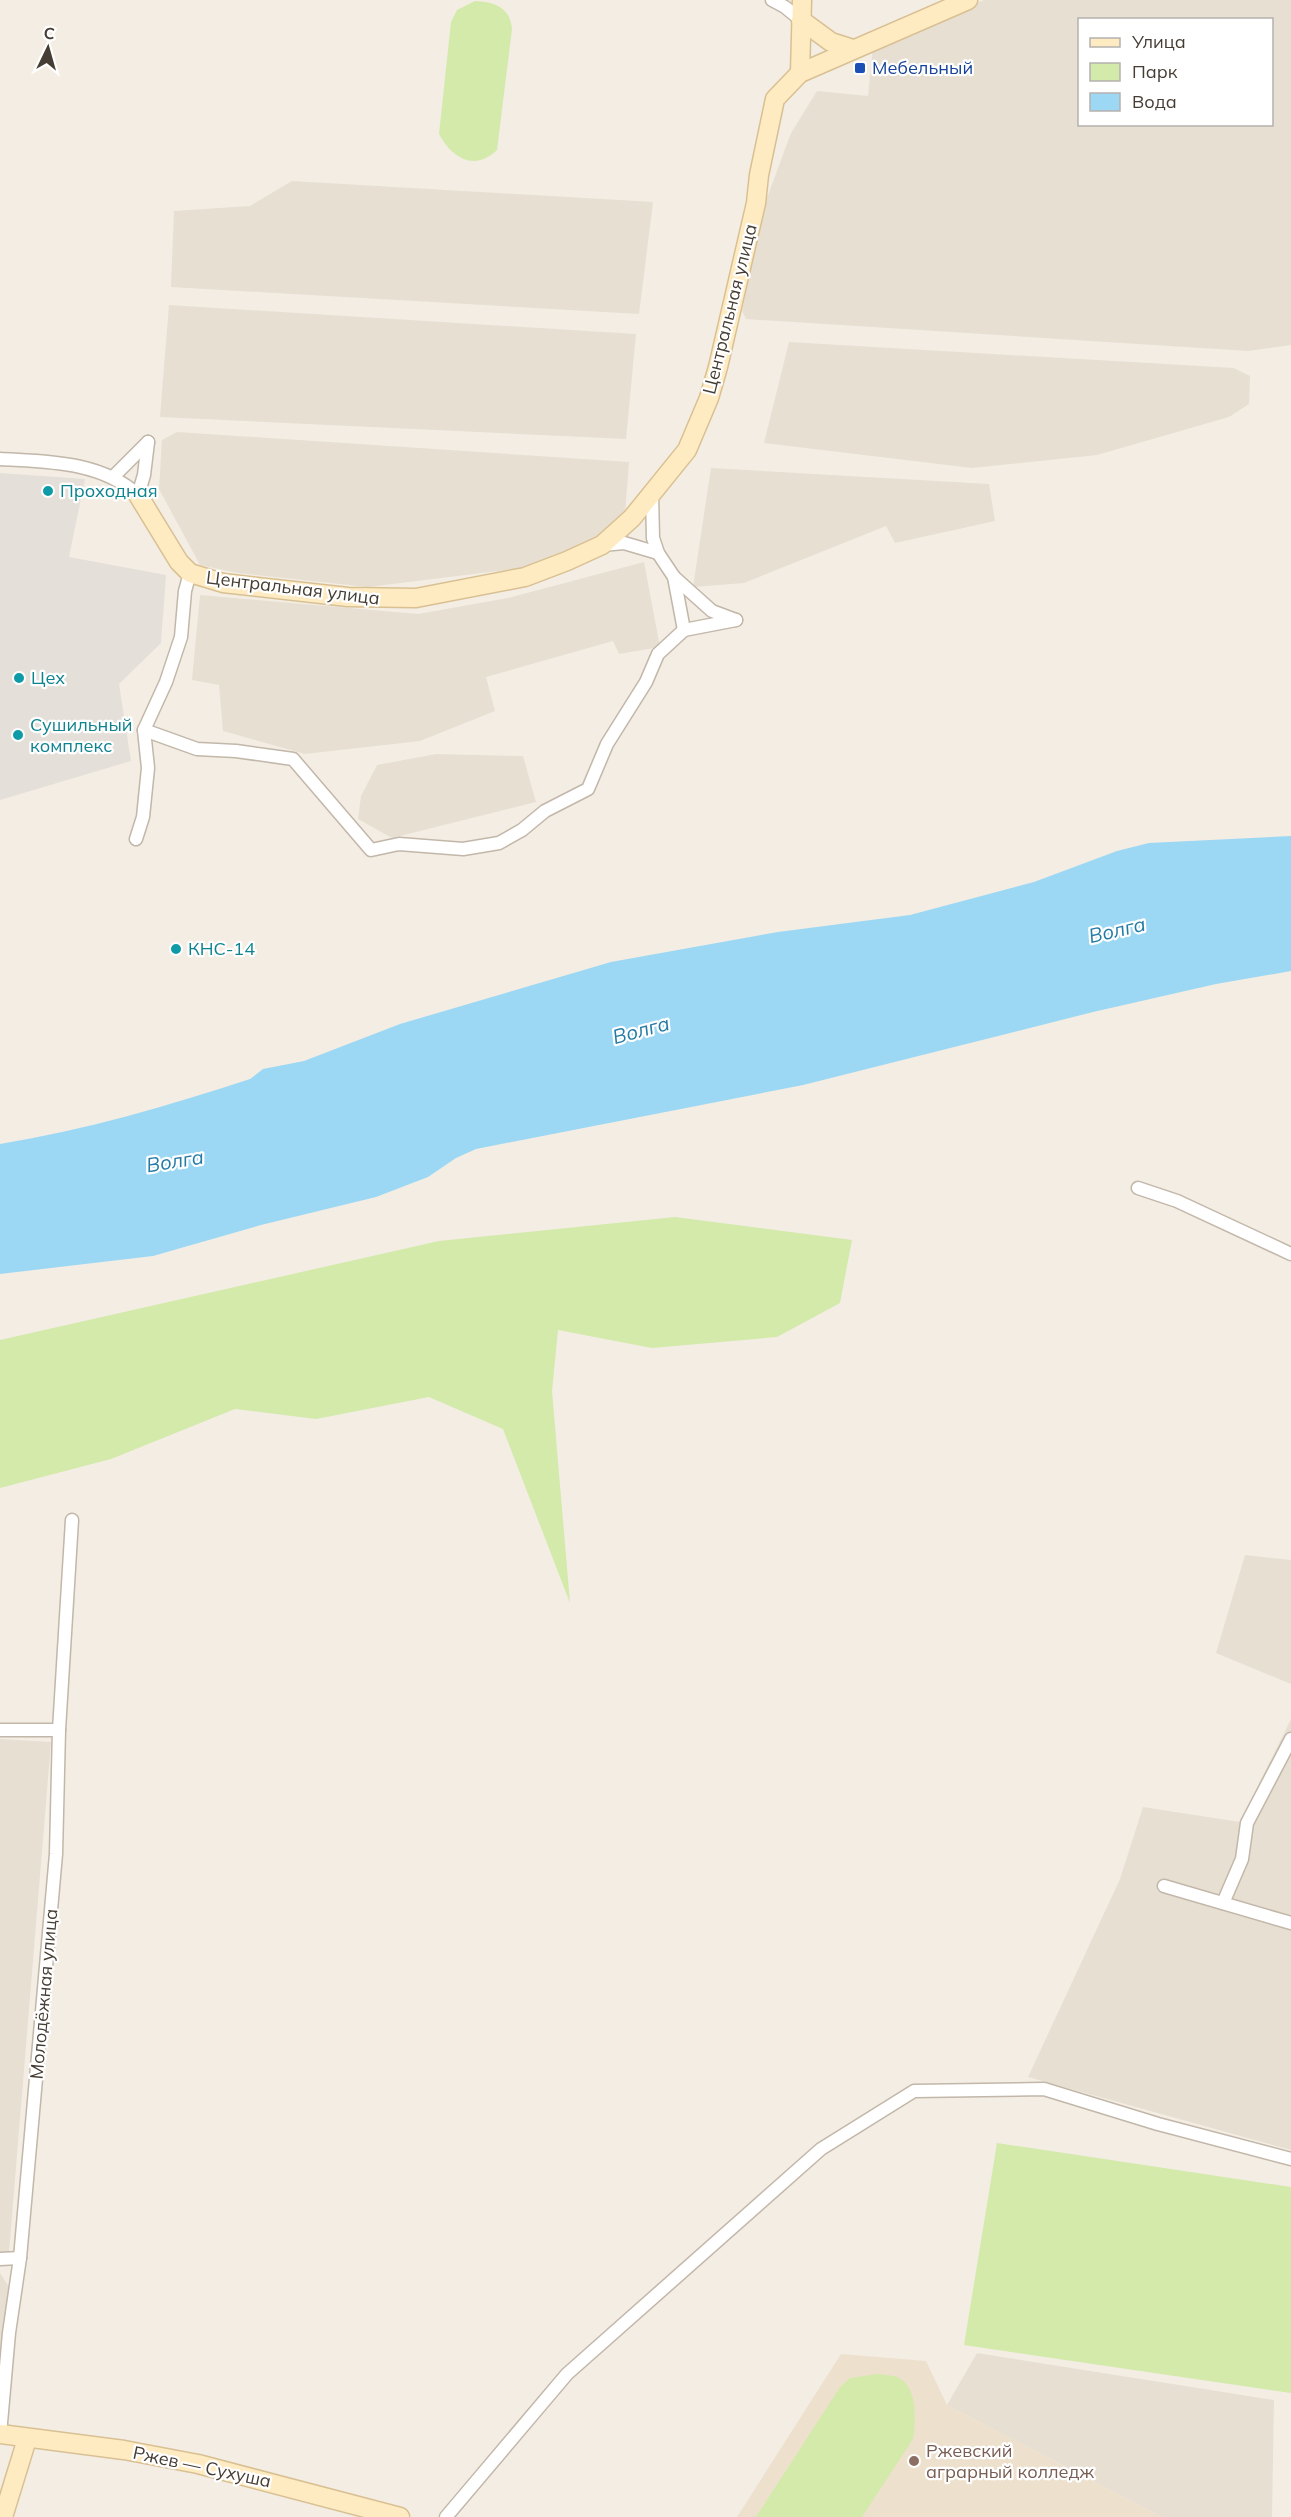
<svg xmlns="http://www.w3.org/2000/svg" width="1291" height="2517" font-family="Mulish,sans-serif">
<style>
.residential{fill:#e7dfd2;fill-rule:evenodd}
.industrial{fill:#e5dfd9}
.education{fill:#ede1cd}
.green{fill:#d3eaaa}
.water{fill:#9cd8f4}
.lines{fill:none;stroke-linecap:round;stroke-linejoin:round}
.street-casing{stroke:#c2b7a9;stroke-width:15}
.secondary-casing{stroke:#d9c093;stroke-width:21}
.street{stroke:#fff;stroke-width:12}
.secondary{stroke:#ffebc2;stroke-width:18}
.transit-dot{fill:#1a4fb4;stroke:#fff;stroke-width:2}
.culture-dot{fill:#0f9aa8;stroke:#fff;stroke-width:2}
.education-dot{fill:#8d6e63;stroke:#fff;stroke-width:2}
.labels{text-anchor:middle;stroke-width:4.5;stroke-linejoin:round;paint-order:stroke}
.transit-label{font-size:18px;fill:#164399;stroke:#fff;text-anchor:start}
.street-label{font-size:18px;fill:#453d34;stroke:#fff}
.culture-label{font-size:18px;fill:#0d838f;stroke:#fff;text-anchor:start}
.education-label{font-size:18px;fill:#785e54;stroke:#fff;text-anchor:start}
.water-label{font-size:20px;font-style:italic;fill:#257ba6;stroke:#fff}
</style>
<rect width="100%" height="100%" fill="#f3ede4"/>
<g class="residential">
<path d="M984,0H1291V345L1248,351L746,319L742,311L764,206L791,133L817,91L868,96L873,46ZM1080,20H1272V124H1080Z"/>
<polygon points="292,181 653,202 639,314 171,287 174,211 250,206"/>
<polygon points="169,305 636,334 626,439 160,417"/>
<polygon points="789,342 1234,368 1250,376 1249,404 1229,417 1097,455 972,468 764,443"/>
<polygon points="177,432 629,462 625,514 603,536 530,567 368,587 238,573 200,565 159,489 162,440"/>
<polygon points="711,468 989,484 995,521 895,543 886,526 744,583 693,587"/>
<polygon points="644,562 660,647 619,654 613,641 486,677 495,711 420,741 305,754 223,731 219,685 192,680 200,595 418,614 508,598"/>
<polygon points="436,754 523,756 536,802 392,838 358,819 361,796 377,765"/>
<polygon points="1245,1555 1291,1560 1291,1684 1216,1653"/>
<polygon points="1291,1719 1291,2150 1028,2077 1120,1879 1143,1807 1240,1822"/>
<polygon points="0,1739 51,1742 9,2252 0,2253"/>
<polygon points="0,2273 9,2287 0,2374"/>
<polygon points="977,2353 1274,2400 1272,2517 1162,2517 947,2405"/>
</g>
<polygon class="industrial" points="0,473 85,479 69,557 166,575 161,643 119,684 131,761 0,800"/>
<polygon class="education" points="841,2354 926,2361 947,2405 1162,2517 737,2517"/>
<g class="green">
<path d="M475,1C494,2 510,7 512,29L497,150C474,172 452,158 439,134L451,22L457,10Z"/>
<polygon points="675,1217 852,1240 840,1303 777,1337 652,1348 558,1330 552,1391 570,1603 503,1429 429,1397 316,1419 235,1409 111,1459 0,1488 0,1340 439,1241"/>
<polygon points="997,2143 1291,2187 1291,2393 964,2345"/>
<path d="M877,2374C883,2375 891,2375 897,2377C918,2385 916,2422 913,2439L862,2517H756L840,2387L850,2378Z"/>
</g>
<path class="water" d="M1291,836V971L1216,984L1093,1012L803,1085L476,1149L456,1158L428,1177L376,1197L261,1225L153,1256L0,1274V1144C85,1130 168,1106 250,1079L263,1069L304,1061L400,1024L611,962L778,932L910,915L1034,882L1117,851L1149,843Z"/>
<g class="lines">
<g class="street-casing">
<g id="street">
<polyline points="772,0 785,7 801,20"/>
<path d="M0,459C48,462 100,461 138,495L144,475L148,442"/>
<polyline points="114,476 148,442"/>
<polyline points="652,494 653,538 658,553 674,577 684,630"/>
<polyline points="602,545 624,543 658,553"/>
<polyline points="674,577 712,611 736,620"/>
<polyline points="684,630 736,620"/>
<polyline points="144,730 197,749 236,751 293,759 371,850 399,844 463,849 499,843 522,830 545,811 588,789 607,744 646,682 658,654 684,630"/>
<polyline points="136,839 143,817 148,768 144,730 166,682 181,637 185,591 190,573"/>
<polyline points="1138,1188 1177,1201 1291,1254"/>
<polyline points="0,1730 59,1730"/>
<polyline points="1164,1886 1291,1923"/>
<polyline points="1223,1903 1242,1859 1247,1823 1291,1739"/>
<polyline points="0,2259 20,2258"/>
<polyline points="0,2434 9,2333 20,2258 56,1854 59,1730 72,1520"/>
<polyline points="446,2517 567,2374 821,2149 914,2091 1044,2089 1158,2124 1291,2159"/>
</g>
</g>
<g class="secondary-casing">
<g id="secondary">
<polyline points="801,20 831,42 853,49"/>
<polyline points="800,73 802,0"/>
<polyline points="138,495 179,562 190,573 223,583 348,597 416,598 525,577 567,561 602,545 632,518 687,450 709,398 718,367 756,203 759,175 775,99 800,73 968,0"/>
<polyline points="0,2434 124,2450 198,2464 400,2517"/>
<polyline points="3,2517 27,2439"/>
</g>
</g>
<use href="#street" class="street"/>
<use href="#secondary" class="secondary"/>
</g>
<rect class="transit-dot" x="854" y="62" width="12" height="12" rx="3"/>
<g class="culture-dot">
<circle cx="48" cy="491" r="6"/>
<circle cx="19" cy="678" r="6"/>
<circle cx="18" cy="735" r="6"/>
<circle cx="176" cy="949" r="6"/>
</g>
<circle class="education-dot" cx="914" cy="2461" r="6"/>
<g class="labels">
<g class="transit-label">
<text x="872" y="74">Мебельный</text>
</g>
<g class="street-label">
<text transform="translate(730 309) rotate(-76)" y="6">Центральная улица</text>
<text transform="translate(293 588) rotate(7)" y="6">Центральная улица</text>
<text transform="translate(44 1994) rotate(-85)" y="6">Молодёжная улица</text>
<text transform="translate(202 2467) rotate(12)" y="6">Ржев — Сухуша</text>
</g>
<g class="culture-label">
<text x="60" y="497">Проходная</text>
<text x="31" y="684">Цех</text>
<text x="30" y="731">Сушильный<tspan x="30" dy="21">комплекс</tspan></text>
<text x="188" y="955">КНС-14</text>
</g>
<g class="education-label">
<text x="926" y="2457">Ржевский<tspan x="926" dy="21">аграрный колледж</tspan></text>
</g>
<g class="water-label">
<text transform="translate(1117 930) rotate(-13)" y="7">Волга</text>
<text transform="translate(641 1030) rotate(-15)" y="7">Волга</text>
<text transform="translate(175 1161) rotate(-9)" y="7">Волга</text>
</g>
</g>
<rect x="1078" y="18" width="195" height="108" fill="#ffffff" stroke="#b5b1ae" stroke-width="1.5"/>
<rect x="1090" y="38" width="30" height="9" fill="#ffebc2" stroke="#b5b1ae" stroke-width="1.5"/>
<text x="1132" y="48" font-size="18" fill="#453d34">Улица</text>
<rect x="1090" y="63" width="30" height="18" fill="#d3eaaa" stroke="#b5b1ae" stroke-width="1.5"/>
<text x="1132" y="78" font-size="18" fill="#453d34">Парк</text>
<rect x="1090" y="93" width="30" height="18" fill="#9cd8f4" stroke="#b5b1ae" stroke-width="1.5"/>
<text x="1132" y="108" font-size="18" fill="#453d34">Вода</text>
<g transform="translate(48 48) rotate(5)" stroke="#ffffff" stroke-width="4.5" paint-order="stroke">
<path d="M0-4.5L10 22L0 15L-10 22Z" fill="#453d34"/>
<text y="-9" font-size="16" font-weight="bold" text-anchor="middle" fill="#453d34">С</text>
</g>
</svg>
